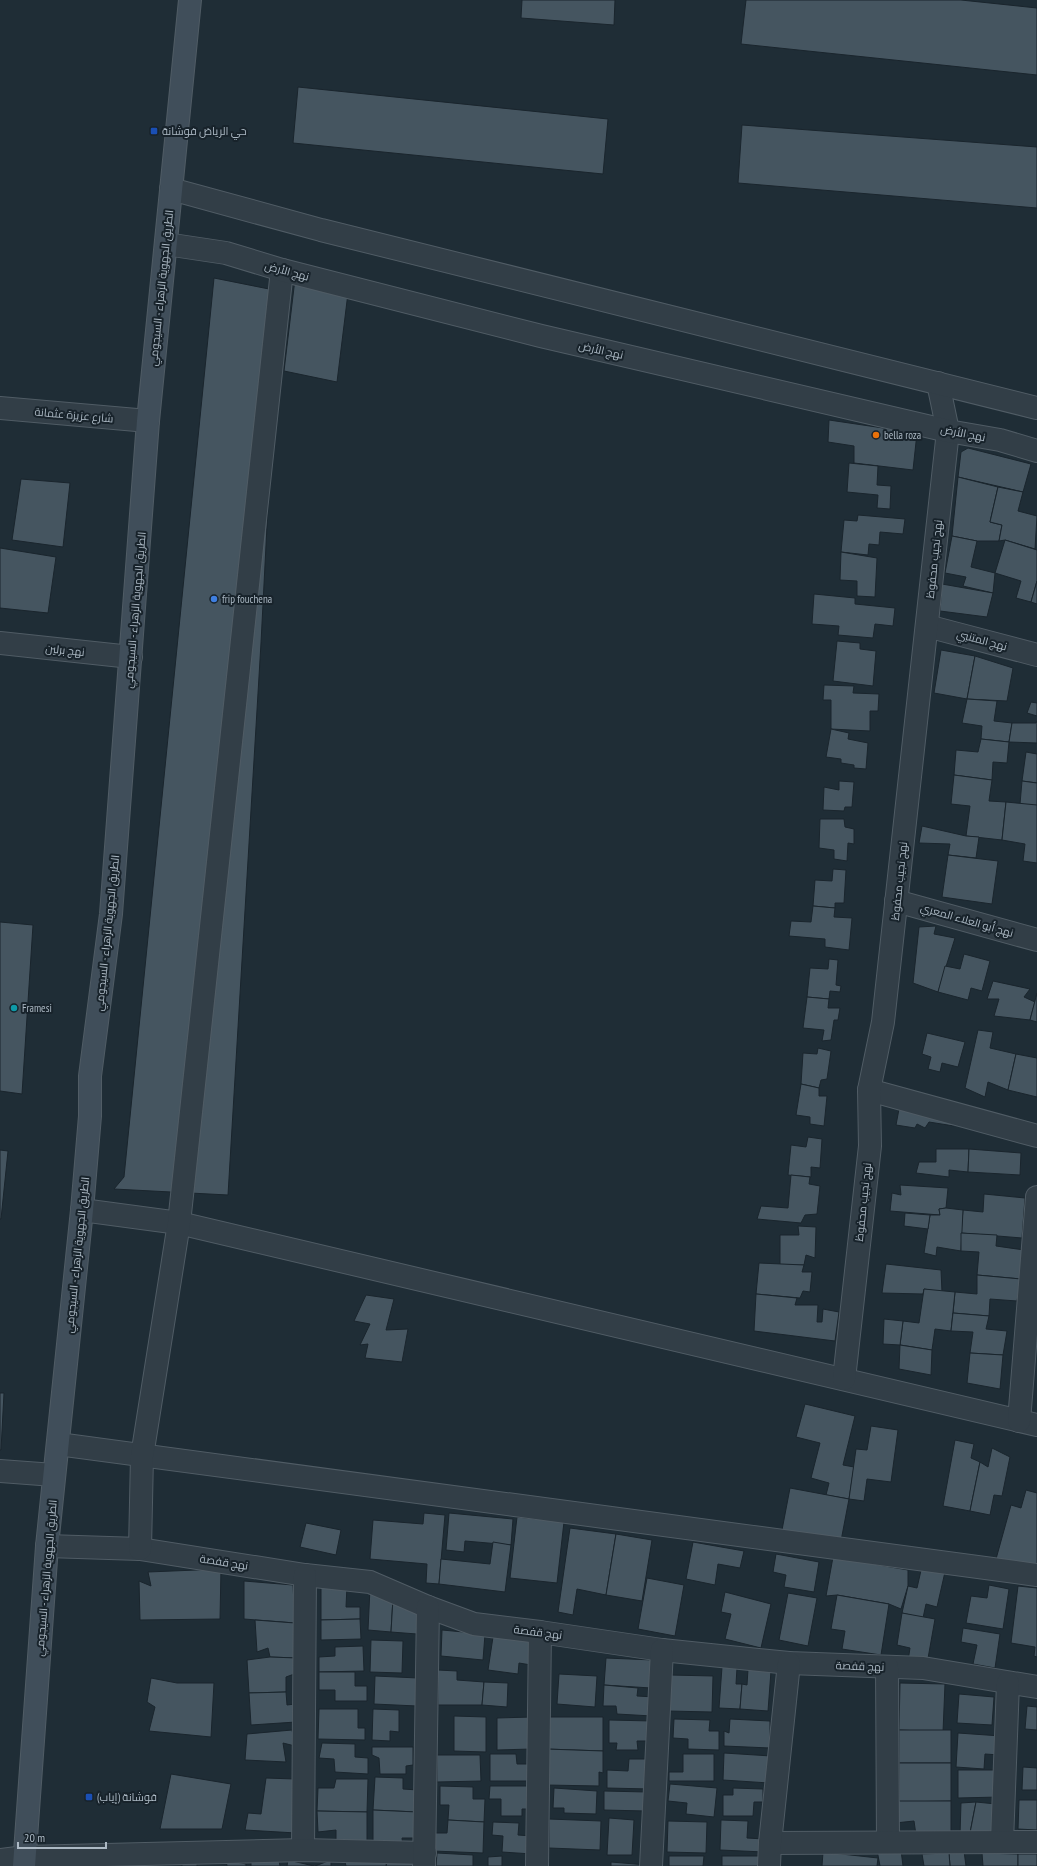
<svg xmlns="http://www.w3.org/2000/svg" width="1037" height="1866" font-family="'PT Sans Narrow',Cairo,sans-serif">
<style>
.building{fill:#455560;stroke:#1a252d}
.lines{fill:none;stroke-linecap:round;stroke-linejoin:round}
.minor-casing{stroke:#505c65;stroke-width:24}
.tertiary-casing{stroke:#505c65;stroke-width:24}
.secondary-casing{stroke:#505c65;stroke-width:24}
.minor{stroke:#323e47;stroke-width:22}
.tertiary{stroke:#323e47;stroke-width:22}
.secondary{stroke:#404e5a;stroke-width:22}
.transit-dot{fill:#1a4fb4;stroke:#18232b;stroke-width:1.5}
.food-dot{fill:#e8710a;stroke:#18232b;stroke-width:1.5}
.shop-dot{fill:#3f7fe0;stroke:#18232b;stroke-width:1.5}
.culture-dot{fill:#0f9aa8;stroke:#18232b;stroke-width:1.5}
.labels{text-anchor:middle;stroke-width:4;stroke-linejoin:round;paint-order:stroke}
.poi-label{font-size:11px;fill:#acb9c4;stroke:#18232b;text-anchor:start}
.street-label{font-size:11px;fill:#acb9c4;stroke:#18232b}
</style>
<rect width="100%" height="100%" fill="#1f2d36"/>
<g class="building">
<polygon points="522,0 615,0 614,25 521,18"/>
<polygon points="746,0 961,0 1037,8 1037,75 741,44"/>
<polygon points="298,87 608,119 603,174 293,143"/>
<polygon points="742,125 1037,147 1037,208 738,183"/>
<polygon points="214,278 279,291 261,643 228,1195 114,1189 124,1177"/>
<polygon points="295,279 348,293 337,382 284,371"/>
<polygon points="829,420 917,433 913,470 854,463 854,446 828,442"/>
<polygon points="968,448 1031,464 1023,492 958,477 961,452"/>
<polygon points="849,463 878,466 877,485 891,486 890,509 877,508 878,495 847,492"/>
<polygon points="958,477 998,487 990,522 1002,525 999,541 977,541 952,536"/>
<polygon points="21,479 70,483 63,547 12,540"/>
<polygon points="998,487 1023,492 1018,511 1037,516 1035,549 1005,540 999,541 1002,525 990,522"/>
<polygon points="858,515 905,519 903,534 880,532 879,545 869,544 868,555 841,552 844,520 857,521"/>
<polygon points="952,536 977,541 971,567 995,573 993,593 963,586 966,577 945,573"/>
<polygon points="1005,540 1037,550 1037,581 1031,602 1016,598 1021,581 995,573"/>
<polygon points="0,548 56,557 48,613 0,608"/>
<polygon points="841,552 877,558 875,597 857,596 857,581 840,580"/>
<polygon points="1037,581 1037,604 1031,602"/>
<polygon points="942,584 993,593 987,617 940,611"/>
<polygon points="814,594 855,598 855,604 895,608 893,626 875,624 873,638 838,635 839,626 812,624"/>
<polygon points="837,641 860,643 860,649 876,651 873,686 833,681"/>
<polygon points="941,650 975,656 967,699 934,693"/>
<polygon points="975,656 1013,668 1007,701 967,699"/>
<polygon points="824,685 854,686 853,693 879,694 878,711 870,711 870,731 831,729 831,700 823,700"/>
<polygon points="967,699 997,701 994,721 1012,723 1009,742 981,739 982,726 962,723"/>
<polygon points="1031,702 1037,703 1037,716 1027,713"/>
<polygon points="1037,721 1037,743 1009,742 1012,723 1036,723"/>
<polygon points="831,729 849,733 848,739 868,743 866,769 854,768 854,765 841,763 841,759 826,757"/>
<polygon points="981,739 1009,742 1007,763 993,762 992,780 954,775 956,750 978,752"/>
<polygon points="1026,752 1037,754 1037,783 1022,781"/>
<polygon points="954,775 992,780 989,801 1006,802 1002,840 966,836 970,806 951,804"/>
<polygon points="839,781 854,782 852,807 845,807 844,811 823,810 824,787 839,790"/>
<polygon points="1022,781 1037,783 1037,806 1020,804"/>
<polygon points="1006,802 1037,805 1037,863 1023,861 1025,844 1002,840"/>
<polygon points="820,819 844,819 845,827 854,829 854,844 848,843 847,861 834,859 834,850 819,848"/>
<polygon points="922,826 966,836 979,837 976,858 948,855 950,844 919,843"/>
<polygon points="948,855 998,861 992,904 942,897"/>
<polygon points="833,869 846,870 844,903 835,903 835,908 813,906 815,880 832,881"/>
<polygon points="813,906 835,908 834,917 852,918 849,950 825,947 825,939 789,936 791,921 811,922"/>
<polygon points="0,922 33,925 22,1094 0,1091"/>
<polygon points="936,926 934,934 955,938 938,992 913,983 919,927"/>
<polygon points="964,954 990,961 982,991 971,988 968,1000 938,992 945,966 960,969"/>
<polygon points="829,959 838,960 836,985 841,986 840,992 830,991 829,999 807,997 810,968 828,969"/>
<polygon points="993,981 1030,989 1024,997 1035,1002 1030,1020 994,1016 999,999 987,999"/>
<polygon points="1037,993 1037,1022 1030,1020"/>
<polygon points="807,997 829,999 828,1008 840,1008 838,1020 834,1020 831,1040 822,1041 824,1030 803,1028"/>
<polygon points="978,1030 993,1032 990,1048 1016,1054 1008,1090 988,1082 985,1097 965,1088"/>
<polygon points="927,1033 965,1042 958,1067 942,1063 940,1072 928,1069 931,1057 922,1054"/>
<polygon points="818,1048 831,1051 827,1079 821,1080 819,1088 801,1084 803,1053 817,1054"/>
<polygon points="1016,1054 1037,1058 1037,1097 1008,1090"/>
<polygon points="801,1084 819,1088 819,1096 827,1096 824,1126 810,1124 810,1117 796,1115"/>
<polygon points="899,1109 954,1117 954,1126 929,1122 925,1128 917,1124 915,1128 896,1125"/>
<polygon points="808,1137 822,1139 820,1168 811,1167 811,1177 788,1175 791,1145 806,1147"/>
<polygon points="936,1149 969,1149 968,1172 949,1170 949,1177 916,1173 919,1162 936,1162"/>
<polygon points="969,1149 1021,1153 1020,1175 968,1172"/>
<polygon points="0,1150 8,1151 1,1219 0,1219"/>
<polygon points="791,1175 810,1177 809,1184 820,1186 817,1214 805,1215 801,1223 757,1219 761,1206 788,1208"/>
<polygon points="900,1185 948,1188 946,1208 939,1209 940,1215 890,1211 892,1193 901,1195"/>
<polygon points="984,1194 1025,1198 1022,1238 961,1233 963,1210 983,1212"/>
<polygon points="946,1208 963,1210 961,1251 937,1247 936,1256 924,1253 930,1215 940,1215 939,1209"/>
<polygon points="905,1213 930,1215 928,1229 904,1226"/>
<polygon points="798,1226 816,1227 815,1258 806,1255 804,1265 780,1265 780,1235 799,1235"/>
<polygon points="961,1233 997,1235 996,1246 1024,1250 1021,1279 977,1275 979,1252 961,1251"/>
<polygon points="759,1263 804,1265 802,1272 812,1272 810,1292 803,1291 800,1298 756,1294"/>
<polygon points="886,1264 941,1270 942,1292 924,1289 923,1294 882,1293"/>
<polygon points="977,1275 1021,1279 1017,1301 990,1299 989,1316 953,1313 955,1292 977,1294"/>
<polygon points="924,1289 955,1292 951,1331 935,1329 932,1350 900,1345 903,1321 919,1323"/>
<polygon points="756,1294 797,1298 795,1305 818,1305 817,1322 822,1322 823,1309 839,1312 835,1341 754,1331"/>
<polygon points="366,1295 394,1299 386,1330 408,1329 402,1362 365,1358 368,1344 360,1345 370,1324 354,1321"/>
<polygon points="953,1313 989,1316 986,1329 1007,1331 1003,1355 970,1353 973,1332 951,1331"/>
<polygon points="884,1319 903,1321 900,1345 883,1344"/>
<polygon points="900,1345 932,1350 931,1375 899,1369"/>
<polygon points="970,1353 1003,1355 1000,1389 967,1383"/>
<polygon points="0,1393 4,1393 1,1450 0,1450"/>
<polygon points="805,1404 855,1416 843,1465 854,1467 849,1499 826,1495 829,1483 811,1478 820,1443 796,1437"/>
<polygon points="871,1426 898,1430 891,1482 867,1479 864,1501 849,1499 856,1449 867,1450"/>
<polygon points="955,1440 974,1444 971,1458 980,1462 970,1511 943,1506"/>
<polygon points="992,1448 1010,1457 1002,1496 994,1495 990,1515 970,1511 980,1462 988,1467"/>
<polygon points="790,1488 849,1499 841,1541 782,1530"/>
<polygon points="1026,1490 1037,1493 1037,1571 996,1559 1011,1505 1021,1508"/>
<polygon points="424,1513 445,1515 439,1584 426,1583 427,1564 370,1559 373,1520 423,1524"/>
<polygon points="449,1513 513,1519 511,1545 465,1541 464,1552 446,1550"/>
<polygon points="517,1517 564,1522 557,1583 510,1578"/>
<polygon points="306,1523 341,1530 336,1555 300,1547"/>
<polygon points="570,1528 616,1534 606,1595 577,1589 573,1615 558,1612"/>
<polygon points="616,1534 652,1540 642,1601 606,1595"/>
<polygon points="493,1542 511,1545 505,1592 439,1584 441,1559 490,1564"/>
<polygon points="693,1542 744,1551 740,1568 718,1564 715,1585 686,1579"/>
<polygon points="776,1554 819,1562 814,1592 784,1587 786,1575 773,1572"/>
<polygon points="833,1557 908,1570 908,1586 901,1609 889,1604 837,1595 826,1596"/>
<polygon points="922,1566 945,1572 937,1607 926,1604 923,1618 902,1613 908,1586 917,1588"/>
<polygon points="221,1569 220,1619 140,1620 139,1581 151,1586 148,1572"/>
<polygon points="647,1578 684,1585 675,1636 638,1629"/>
<polygon points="244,1581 293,1585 295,1623 244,1619"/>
<polygon points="321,1585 347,1586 346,1607 360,1607 360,1619 321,1620"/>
<polygon points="989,1585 1009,1589 1003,1629 966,1623 971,1596 987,1598"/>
<polygon points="1018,1586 1037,1588 1037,1657 1034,1656 1035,1647 1011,1643"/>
<polygon points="370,1588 393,1598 391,1632 368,1630"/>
<polygon points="725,1592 771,1604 761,1648 725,1639 731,1614 721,1612"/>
<polygon points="788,1593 817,1598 808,1646 779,1640"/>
<polygon points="837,1595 889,1604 881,1655 842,1649 845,1631 831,1629"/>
<polygon points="393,1598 418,1610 417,1634 391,1632"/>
<polygon points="902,1613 935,1619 927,1664 908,1661 910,1648 897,1645"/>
<polygon points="360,1619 361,1639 321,1640 321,1620"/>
<polygon points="255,1620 295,1623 297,1658 270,1657 268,1648 257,1652"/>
<polygon points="963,1628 1000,1634 995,1668 973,1664 977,1645 961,1642"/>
<polygon points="442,1630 485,1634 483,1660 441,1656"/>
<polygon points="493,1637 534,1642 531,1665 519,1663 518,1674 488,1670"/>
<polygon points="371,1640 403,1641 402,1673 370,1672"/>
<polygon points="363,1646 364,1671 319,1672 319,1657 335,1656 335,1647"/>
<polygon points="270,1657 297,1658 297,1673 286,1677 286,1692 249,1693 247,1660"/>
<polygon points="606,1658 653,1660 651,1688 604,1685"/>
<polygon points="722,1667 737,1668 736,1684 742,1684 740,1709 719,1708"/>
<polygon points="748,1669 771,1671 768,1711 740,1709 742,1684 747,1685"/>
<polygon points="438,1670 457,1671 457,1680 484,1682 482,1705 438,1705"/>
<polygon points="319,1672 355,1672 355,1686 367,1686 367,1701 335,1701 335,1690 319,1690"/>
<polygon points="559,1674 597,1676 595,1707 557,1704"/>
<polygon points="670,1675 713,1676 712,1712 668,1711"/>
<polygon points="375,1676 418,1678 417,1706 374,1704"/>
<polygon points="151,1678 177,1683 214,1683 211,1737 149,1731 155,1707 147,1702"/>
<polygon points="484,1682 508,1683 507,1707 482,1705"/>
<polygon points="900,1683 945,1684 943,1732 899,1730"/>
<polygon points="604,1685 638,1688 637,1696 655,1697 652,1716 617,1714 616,1706 603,1706"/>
<polygon points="286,1692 287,1705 295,1704 296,1722 251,1725 249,1693"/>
<polygon points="959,1694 994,1697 992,1725 957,1723"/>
<polygon points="1027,1706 1037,1707 1037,1730 1025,1729"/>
<polygon points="319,1709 358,1709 358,1728 365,1728 365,1740 318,1739"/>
<polygon points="373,1709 399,1710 399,1732 390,1731 390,1741 372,1740"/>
<polygon points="454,1716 486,1717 486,1752 454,1751"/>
<polygon points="531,1717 532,1749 497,1750 497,1718"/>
<polygon points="549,1717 603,1717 603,1751 546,1749"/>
<polygon points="674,1719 710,1720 709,1731 719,1731 719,1750 688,1749 688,1739 673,1738"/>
<polygon points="730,1719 770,1721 770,1748 724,1746 724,1731 729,1733"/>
<polygon points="609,1720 652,1721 651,1741 637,1741 638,1750 616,1750 617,1743 609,1743"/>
<polygon points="292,1730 295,1746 283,1743 286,1762 245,1760 247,1734"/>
<rect x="899" y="1730" width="52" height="33"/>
<polygon points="958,1733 1001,1736 1000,1755 985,1754 984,1769 956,1767"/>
<polygon points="322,1743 355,1744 355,1757 368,1758 368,1774 335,1772 334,1759 319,1758"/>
<polygon points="372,1747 413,1747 413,1765 406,1766 406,1774 380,1774 379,1758 372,1755"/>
<polygon points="546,1749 603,1751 603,1773 599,1772 599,1786 546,1785"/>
<polygon points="724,1753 771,1756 769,1783 723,1780"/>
<polygon points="490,1754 516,1754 517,1764 531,1764 531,1781 490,1781"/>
<polygon points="683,1754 714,1754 714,1781 669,1781 669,1772 683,1772"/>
<polygon points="437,1755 480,1755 481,1781 437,1782"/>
<polygon points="629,1759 650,1759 650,1789 607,1788 607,1770 628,1771"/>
<polygon points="899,1763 951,1763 951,1801 899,1802"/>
<polygon points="1023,1767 1037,1768 1037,1790 1022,1790"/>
<polygon points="958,1770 998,1770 999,1797 958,1798"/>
<polygon points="171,1774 231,1784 222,1829 160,1829"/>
<polygon points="375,1777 403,1778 403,1789 418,1790 417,1812 373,1810"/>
<polygon points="266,1778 295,1779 296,1833 245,1830 248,1813 261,1814"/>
<polygon points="336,1779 368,1779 367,1812 317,1811 318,1788 334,1788"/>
<polygon points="670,1784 717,1788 714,1817 686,1814 687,1803 668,1801"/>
<polygon points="440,1786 473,1787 473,1799 485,1799 484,1822 448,1820 449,1805 440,1805"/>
<polygon points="490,1786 530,1786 529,1809 522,1809 522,1816 501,1816 501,1799 489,1799"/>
<polygon points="554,1788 597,1791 596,1814 564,1813 564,1808 553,1808"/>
<polygon points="733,1788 763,1789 763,1802 754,1802 753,1816 723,1816 723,1795 733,1795"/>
<polygon points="604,1791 646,1792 645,1811 604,1810"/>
<polygon points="1019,1800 1037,1800 1037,1830 1018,1829"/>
<polygon points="897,1801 951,1801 951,1834 916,1835 914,1821 895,1823"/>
<polygon points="976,1802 970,1833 960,1834 961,1803"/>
<polygon points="976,1802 996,1804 992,1831 970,1833"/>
<polygon points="373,1810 417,1812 417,1838 402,1838 403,1847 373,1843"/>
<polygon points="317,1811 367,1812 367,1844 336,1844 336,1830 318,1832"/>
<polygon points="609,1818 634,1820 632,1855 607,1855"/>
<polygon points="549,1819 601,1821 600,1850 549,1848"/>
<polygon points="448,1820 484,1822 483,1853 433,1851 434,1833 447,1833"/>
<polygon points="721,1820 748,1821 747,1838 764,1839 764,1852 720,1850"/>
<polygon points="668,1821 707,1822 706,1853 667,1852"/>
<polygon points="493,1822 519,1823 518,1835 532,1836 532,1854 502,1852 503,1836 492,1835"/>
<polygon points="877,1850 901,1850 903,1866 880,1866"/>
<polygon points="964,1851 966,1866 950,1866 949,1853"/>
<polygon points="823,1852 878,1858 877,1866 822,1866"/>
<polygon points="437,1853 473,1855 473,1866 436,1866"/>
<polygon points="949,1853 950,1866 924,1866 922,1854"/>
<polygon points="982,1853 1018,1854 1018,1866 983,1866"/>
<rect x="1018" y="1854" width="19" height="12"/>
<polygon points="502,1856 502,1866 488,1866 488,1857"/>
<polygon points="669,1856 704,1856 703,1866 669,1866"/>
<rect x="722" y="1856" width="41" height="10"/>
<polygon points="387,1859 413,1863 413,1866 386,1866"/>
<polygon points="387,1859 386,1866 346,1866 345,1862"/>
<polygon points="226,1860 246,1864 246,1866 227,1866"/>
<polygon points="288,1860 314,1866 287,1866"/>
<polygon points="331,1860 331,1866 315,1866"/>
<polygon points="251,1861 279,1861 280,1866 251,1866"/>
<polygon points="197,1862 197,1866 182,1866 182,1863"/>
<polygon points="611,1862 647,1865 647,1866 611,1866"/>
</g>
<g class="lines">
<g class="minor-casing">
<g id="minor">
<polyline points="0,408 148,421"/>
<polyline points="927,626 1037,655"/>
<polyline points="0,643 131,657"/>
<polyline points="896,901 1037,940"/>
<polyline points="869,1090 1037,1136"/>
<polyline points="82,1210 179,1223 1037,1425"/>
<polyline points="844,1379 870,1146 869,1090 883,1022 948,431 938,383"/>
<polyline points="1019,1421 1037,1197"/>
<polyline points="58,1444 1037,1575"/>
<polyline points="0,1471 54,1475"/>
<polyline points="47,1546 140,1549 305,1575 370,1582 428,1607 474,1624 540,1632 662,1650 789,1663 923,1668 1037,1687"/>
<polyline points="140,1549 142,1456 179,1223 282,270"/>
<polyline points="887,1667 888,1842"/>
<polyline points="1002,1842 1008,1683"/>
<polyline points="770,1843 1037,1842"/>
<polyline points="303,1850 305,1575"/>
<polyline points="0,1860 25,1857 303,1850 425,1853"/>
<polyline points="424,1866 428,1607"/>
<polyline points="537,1866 540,1632"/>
<polyline points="651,1866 662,1650"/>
<polyline points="769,1866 770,1843 789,1663"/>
</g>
</g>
<g class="tertiary-casing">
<g id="tertiary">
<polyline points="171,189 321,230 1037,408"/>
<polyline points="166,244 226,253 282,270 541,336 948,431 1000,440 1037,451"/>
</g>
</g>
<g class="secondary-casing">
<polyline id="secondary" points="24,1866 47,1546 82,1210 90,1116 90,1076 111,914 148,421 190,0"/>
</g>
<use href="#minor" class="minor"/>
<use href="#tertiary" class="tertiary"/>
<use href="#secondary" class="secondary"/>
</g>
<g class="transit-dot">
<rect x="150" y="127" width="8" height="8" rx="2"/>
<rect x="85" y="1793" width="8" height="8" rx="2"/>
</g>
<circle class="food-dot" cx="876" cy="435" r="4"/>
<circle class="shop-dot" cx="214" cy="599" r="4"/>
<circle class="culture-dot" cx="14" cy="1008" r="4"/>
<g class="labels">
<g class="poi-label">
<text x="162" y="135">حي الرياض فوشانة</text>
<text x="884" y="439">bella roza</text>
<text x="222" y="603">frip fouchena</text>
<text x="22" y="1012">Framesi</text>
<text x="97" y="1801">فوشانة (إياب)</text>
</g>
<g class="street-label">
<text transform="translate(287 271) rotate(15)" y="4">نهج الأرض</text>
<text transform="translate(161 288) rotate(-84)" y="4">الطريق الجهوية الزهراء - السيجومي</text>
<text transform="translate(601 350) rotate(13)" y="4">نهج الأرض</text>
<text transform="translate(74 415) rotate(5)" y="4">شارع عزيزة عثمانة</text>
<text transform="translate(963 433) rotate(11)" y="4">نهج الأرض</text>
<text transform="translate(934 559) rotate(-84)" y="4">نهج نجيب محفوظ</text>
<text transform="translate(135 610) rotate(-85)" y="4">الطريق الجهوية الزهراء - السيجومي</text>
<text transform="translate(982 640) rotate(15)" y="4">نهج المتنبي</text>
<text transform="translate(65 650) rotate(6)" y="4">نهج برلين</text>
<text transform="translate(899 881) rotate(-84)" y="4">نهج نجيب محفوظ</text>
<text transform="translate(967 920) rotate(16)" y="4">نهج أبو العلاء المعري</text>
<text transform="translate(107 933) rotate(-84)" y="4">الطريق الجهوية الزهراء - السيجومي</text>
<text transform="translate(863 1202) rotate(-84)" y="4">نهج نجيب محفوظ</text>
<text transform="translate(77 1255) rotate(-84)" y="4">الطريق الجهوية الزهراء - السيجومي</text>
<text transform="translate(224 1562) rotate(9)" y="4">نهج قفصة</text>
<text transform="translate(46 1578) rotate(-85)" y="4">الطريق الجهوية الزهراء - السيجومي</text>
<text transform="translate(538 1632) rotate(7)" y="4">نهج قفصة</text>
<text transform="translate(860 1666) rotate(2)" y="4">نهج قفصة</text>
</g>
</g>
<path d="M18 1842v6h88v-6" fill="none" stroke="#acb9c4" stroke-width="2"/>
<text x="24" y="1842" font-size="12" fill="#acb9c4" stroke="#18232b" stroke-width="3" paint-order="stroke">20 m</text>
</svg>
